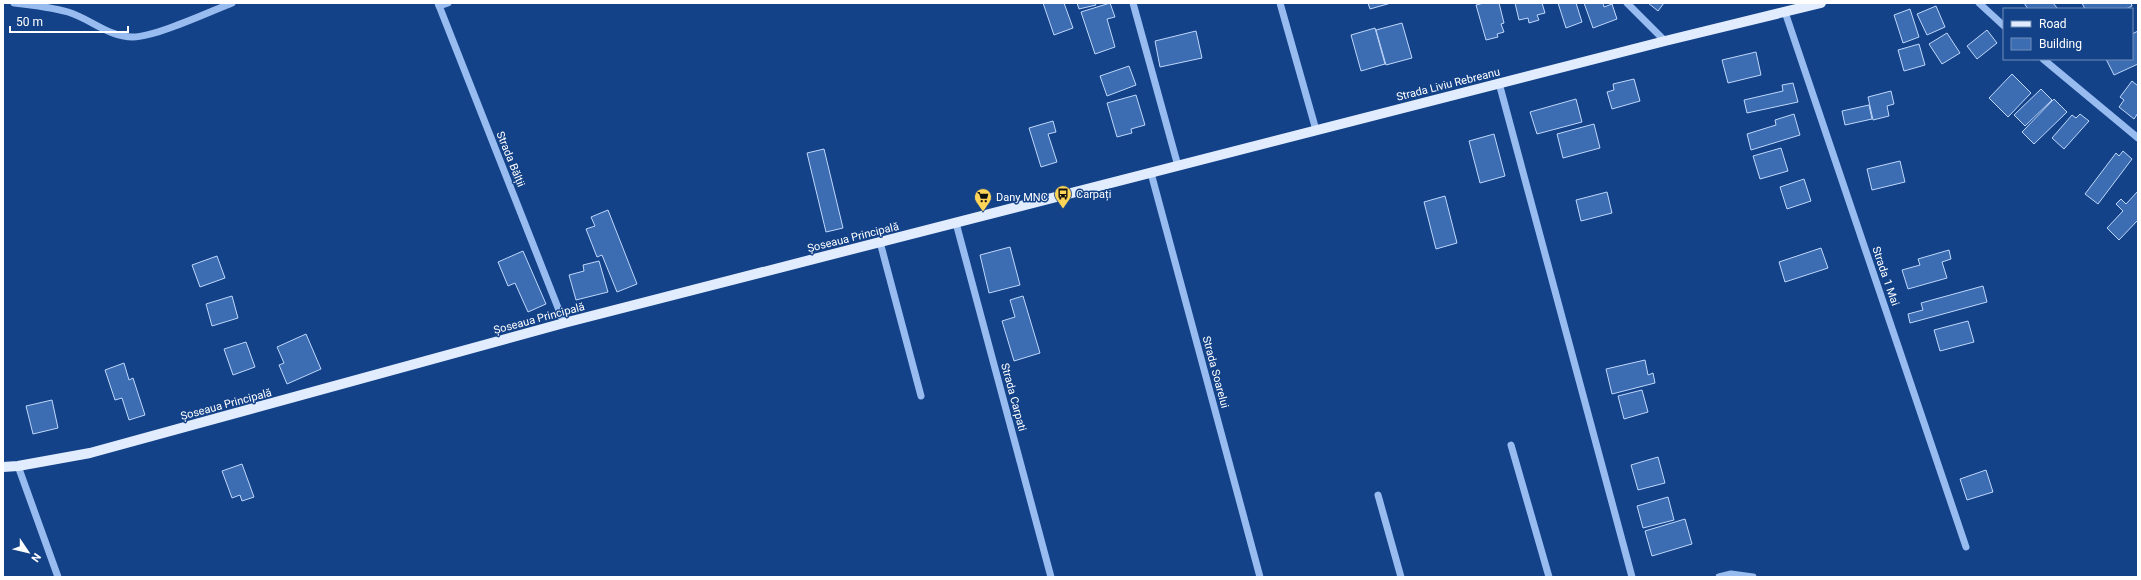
<svg xmlns="http://www.w3.org/2000/svg" width="2141" height="580" font-family="Roboto,sans-serif">
<style>
.building{fill:#3c6cb2;stroke:#bfd8fc}
.lines{fill:none;stroke-linecap:round;stroke-linejoin:round}
.minor{stroke:#98bcf0;stroke-width:7}
.major{stroke:#e1ecff;stroke-width:10}
.labels{text-anchor:middle;stroke-width:3;stroke-linejoin:round;paint-order:stroke}
.street-label{font-size:11px;fill:#fff;stroke:#134288}
.poi-label{font-size:11px;fill:#fff;stroke:#134288;text-anchor:start}
</style>
<rect width="100%" height="100%" fill="#134288"/>
<g class="building">
<polygon points="1043,3 1064,3 1073,28 1054,35"/>
<polygon points="1077,3 1095,3 1096,5 1079,9"/>
<polygon points="1110,3 1115,17 1107,19 1115,47 1095,54 1081,12"/>
<polygon points="1368,3 1391,3 1370,9"/>
<polygon points="1484,3 1499,3 1504,23 1501,24 1504,32 1497,34 1498,37 1486,40 1476,5"/>
<polygon points="1515,3 1542,3 1545,13 1537,15 1539,20 1529,23 1528,18 1519,20"/>
<polygon points="1558,3 1576,3 1582,22 1566,28"/>
<polygon points="1584,3 1603,3 1604,7 1612,4 1617,19 1593,28"/>
<polygon points="1648,3 1664,3 1658,11"/>
<polygon points="2024,3 2053,3 2058,9 2028,9"/>
<polygon points="2082,3 2131,3 2132,6 2126,9 2085,9"/>
<polygon points="1936,6 1945,27 1927,35 1917,14"/>
<polygon points="1910,9 1919,37 1903,43 1894,15"/>
<polygon points="1402,23 1412,58 1386,65 1376,30"/>
<polygon points="1375,28 1385,64 1361,71 1351,35"/>
<polygon points="1987,30 1997,43 1977,59 1967,46"/>
<polygon points="1196,31 1202,58 1160,67 1155,41"/>
<polygon points="2138,31 2138,64 2114,75 2106,59 2132,59 2132,34"/>
<polygon points="1947,33 1960,53 1942,64 1929,44"/>
<polygon points="1919,44 1925,65 1904,71 1898,50"/>
<polygon points="1756,52 1761,75 1728,83 1722,60"/>
<polygon points="1129,66 1136,85 1107,96 1100,76"/>
<polygon points="2012,74 2031,93 2008,117 1989,98"/>
<polygon points="1634,79 1640,101 1612,109 1607,92 1614,90 1613,84"/>
<polygon points="2132,81 2138,86 2138,113 2134,119 2119,107 2124,100 2120,97"/>
<polygon points="1793,83 1798,102 1747,113 1744,100 1783,91 1782,85"/>
<polygon points="2041,89 2052,100 2025,126 2014,115"/>
<polygon points="1891,91 1894,104 1887,106 1889,116 1873,120 1868,97"/>
<polygon points="1136,95 1145,125 1131,129 1132,133 1117,137 1107,103"/>
<polygon points="1576,99 1582,122 1537,134 1530,112"/>
<polygon points="2054,99 2067,112 2034,144 2022,132"/>
<polygon points="1869,105 1872,119 1845,125 1842,111"/>
<polygon points="1794,114 1800,135 1751,150 1747,134 1776,125 1775,120"/>
<polygon points="2080,114 2089,121 2064,149 2052,138 2072,115 2076,118"/>
<polygon points="1053,121 1056,132 1048,134 1057,162 1041,167 1029,128"/>
<polygon points="1594,124 1600,148 1563,158 1557,134"/>
<polygon points="1494,134 1505,176 1480,183 1469,141"/>
<polygon points="1781,148 1788,171 1760,179 1753,156"/>
<polygon points="824,149 843,228 826,232 807,153"/>
<polygon points="2123,151 2132,159 2098,204 2085,194 2116,153 2119,156"/>
<polygon points="1900,161 1905,182 1872,190 1867,169"/>
<polygon points="1804,179 1811,201 1787,209 1780,187"/>
<polygon points="2138,191 2138,220 2119,240 2107,228 2123,211 2116,204 2121,199 2126,204"/>
<polygon points="1607,192 1612,213 1581,221 1576,200"/>
<polygon points="1445,196 1457,243 1436,249 1424,202"/>
<polygon points="608,210 637,284 617,292 602,255 597,257 586,229 595,226 591,217"/>
<polygon points="1010,247 1020,285 989,293 980,255"/>
<polygon points="1821,248 1828,268 1785,282 1779,262"/>
<polygon points="1949,250 1951,259 1942,262 1947,278 1908,289 1902,270 1920,265 1918,259"/>
<polygon points="523,251 546,304 528,312 515,283 508,286 498,262"/>
<polygon points="217,256 225,278 200,287 192,265"/>
<polygon points="599,261 608,292 576,300 569,275 584,271 583,265"/>
<polygon points="1983,286 1987,302 1910,323 1908,314 1923,310 1921,303"/>
<polygon points="232,296 238,318 212,326 206,304"/>
<polygon points="1023,296 1040,353 1014,361 1002,321 1015,317 1010,300"/>
<polygon points="1968,321 1974,342 1940,351 1934,330"/>
<polygon points="306,334 321,369 287,384 279,365 284,363 277,347"/>
<polygon points="246,342 255,367 233,375 224,349"/>
<polygon points="1645,360 1648,375 1653,373 1655,383 1612,394 1606,369"/>
<polygon points="124,363 129,380 133,378 145,415 129,420 122,398 115,400 105,370"/>
<polygon points="1642,390 1648,412 1624,419 1618,396"/>
<polygon points="52,400 58,428 33,434 26,406"/>
<polygon points="1658,457 1665,483 1638,490 1631,465"/>
<polygon points="242,464 254,497 242,501 240,495 232,498 222,471"/>
<polygon points="1986,470 1993,492 1967,500 1960,479"/>
<polygon points="1668,497 1674,520 1643,528 1637,506"/>
<polygon points="1685,519 1692,544 1652,556 1645,531"/>
</g>
<g class="lines">
<g class="minor">
<path d="M14,3C32,5 50,7 68,12C91,19 108,37 133,37C155,37 209,12 232,3"/>
<polyline points="438,3 564,323"/>
<polyline points="1133,3 1178,166"/>
<polyline points="1280,3 1316,130"/>
<polyline points="1627,3 1665,41"/>
<polyline points="1979,3 2004,26"/>
<polyline points="439,6 448,3"/>
<polyline points="1785,12 1966,547"/>
<polyline points="2043,59 2138,138"/>
<polyline points="1499,83 1632,577"/>
<polyline points="1151,173 1260,577"/>
<polyline points="956,223 1051,577"/>
<polyline points="880,242 921,396"/>
<polyline points="1511,445 1549,577"/>
<polyline points="18,466 58,577"/>
<polyline points="1378,495 1401,577"/>
<polyline points="1719,577 1731,574 1753,577"/>
</g>
<polyline class="major" points="3,467 18,466 90,453 564,323 1665,41 1821,3"/>
</g>
<defs>
<g id="bus-pin" transform="scale(0.9)"><path d="M0 17L-7.5 6A9.5 9.5 0 1 1 7.5 6Z" fill="#ffd557" stroke="#134288"/><path d="M-5-6H5V4H4V6H2V4H-2V6H-4V4H-5ZM-3.5-4V0h7V-4ZM-3.5 1.2v1.5H-2V1.2ZM2 1.2v1.5H3.5V1.2Z" fill="#111"/></g>
<g id="supermarket-pin" transform="scale(0.9)"><path d="M0 17L-7.5 6A9.5 9.5 0 1 1 7.5 6Z" fill="#ffd557" stroke="#134288"/><path d="M-6-5.5h2.5l.6 2H6L4.5 2H-2.5L-4.4-4H-6ZM-1.5 3.2a1.3 1.3 0 1 0 .1 0ZM3 3.2a1.3 1.3 0 1 0 .1 0Z" fill="#111"/></g>
</defs>
<g fill-rule="evenodd">
<use href="#bus-pin" x="1063" y="194"/>
<use href="#supermarket-pin" x="983" y="197"/>
</g>
<g class="labels">
<g class="street-label">
<text transform="translate(1448 84) rotate(-14)" y="4">Strada Liviu Rebreanu</text>
<text transform="translate(511 159) rotate(68)" y="4">Strada Bălții</text>
<text transform="translate(853 237) rotate(-14)" y="4">Șoseaua Principală</text>
<text transform="translate(1886 276) rotate(71)" y="4">Strada 1 Mai</text>
<text transform="translate(539 318) rotate(-15)" y="4">Șoseaua Principală</text>
<text transform="translate(1216 372) rotate(75)" y="4">Strada Soarelui</text>
<text transform="translate(1014 397) rotate(75)" y="4">Strada Carpati</text>
<text transform="translate(226 404) rotate(-15)" y="4">Șoseaua Principală</text>
</g>
<g class="poi-label">
<text x="1076" y="198">Carpați</text>
<text x="996" y="201">Dany MNC</text>
</g>
</g>
<rect width="2141" height="580" fill="none" stroke="#ffffff" stroke-width="8"/>
<rect x="2003" y="8" width="130" height="52" fill="#134288" stroke="#718eb8"/>
<rect x="2011" y="21" width="20" height="6" fill="#e1ecff" stroke="#718eb8"/>
<text x="2039" y="28" font-size="12" fill="#ffffff">Road</text>
<rect x="2011" y="38" width="20" height="12" fill="#3c6cb2" stroke="#718eb8"/>
<text x="2039" y="48" font-size="12" fill="#ffffff">Building</text>
<g transform="translate(28 552) rotate(125)" stroke="#134288" stroke-width="3" paint-order="stroke">
<path d="M0-3L7 15L0 10L-7 15Z" fill="#ffffff"/>
<text y="-6" font-size="11" font-weight="bold" text-anchor="middle" fill="#ffffff">N</text>
</g>
<path d="M10 26v6h118v-6" fill="none" stroke="#ffffff" stroke-width="2"/>
<text x="16" y="26" font-size="12" fill="#ffffff" stroke="#134288" stroke-width="3" paint-order="stroke">50 m</text>
</svg>
